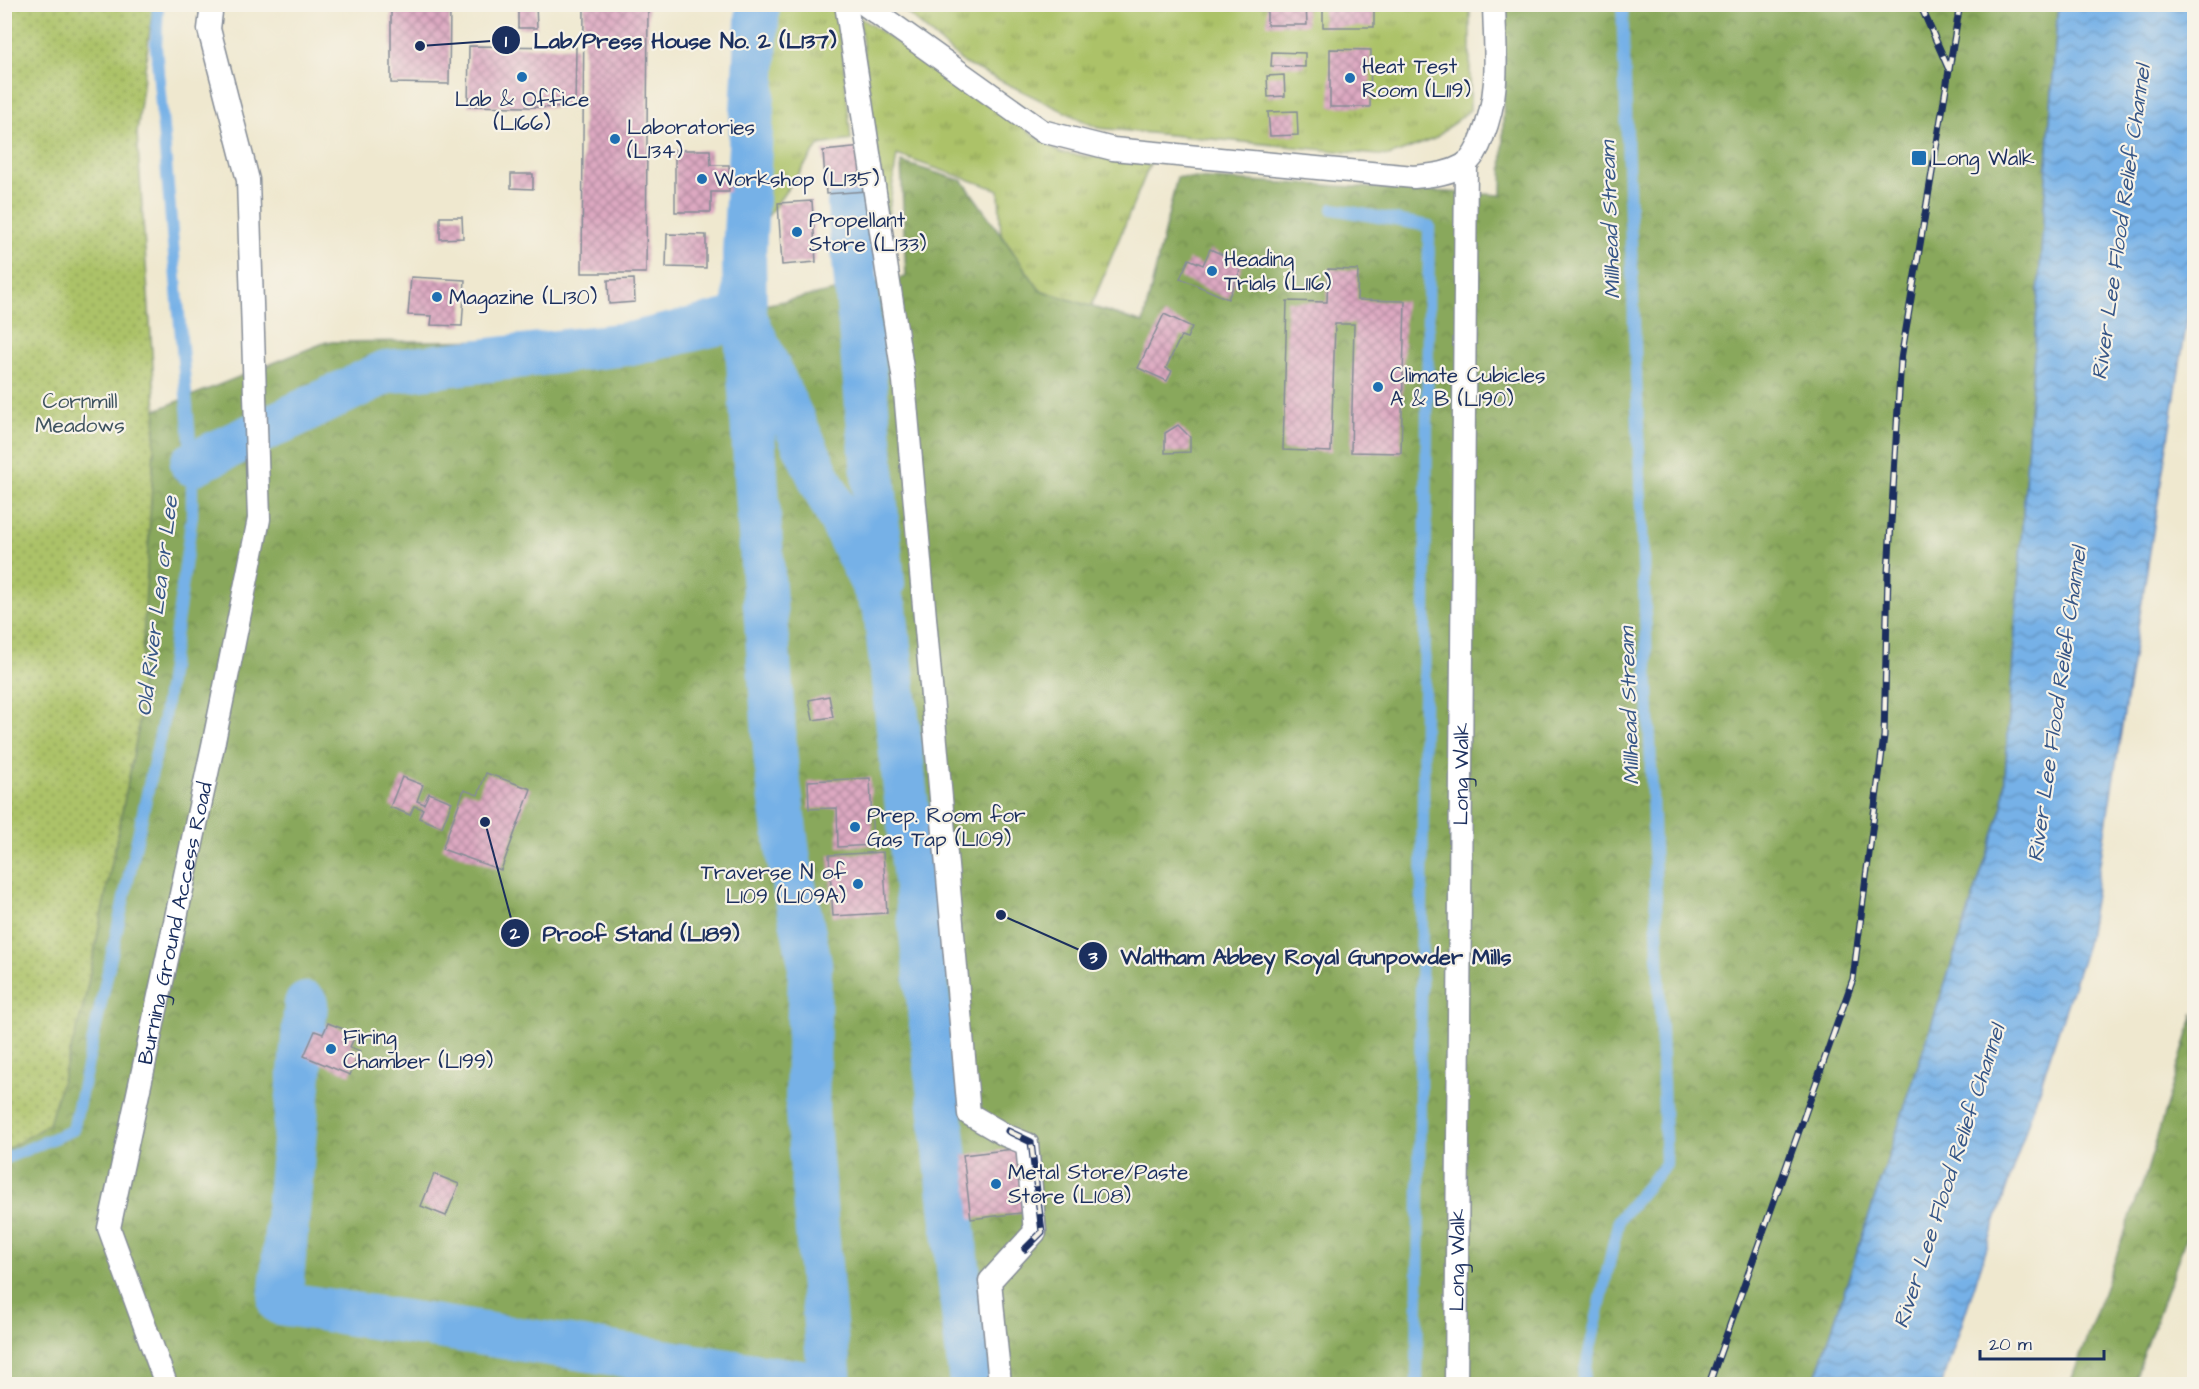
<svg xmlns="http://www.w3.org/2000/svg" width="2199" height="1389" font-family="'Architects Daughter',sans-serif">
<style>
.grass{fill:url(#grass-tufts);stroke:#647862;stroke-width:1.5}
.forest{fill:url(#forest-crowns);stroke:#526c5d;stroke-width:1.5}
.park{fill:url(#park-dots);stroke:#647862;stroke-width:1.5}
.water{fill:url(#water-waves);stroke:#4870a2;stroke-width:1.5}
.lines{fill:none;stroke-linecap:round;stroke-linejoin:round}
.stream{stroke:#76b1e7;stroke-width:12}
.canal{stroke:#76b1e7;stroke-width:44}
.building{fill:url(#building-cross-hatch)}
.lane-casing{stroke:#858c96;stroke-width:25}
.lane{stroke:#fff;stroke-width:22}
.rail-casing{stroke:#1b2f5e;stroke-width:7}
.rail{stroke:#f7f3e8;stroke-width:4.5;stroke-dasharray:14;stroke-linecap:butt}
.poi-dot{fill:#1f6fb2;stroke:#f7f3e8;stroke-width:2}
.labels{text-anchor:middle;stroke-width:4.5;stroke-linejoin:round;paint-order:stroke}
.poi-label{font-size:21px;fill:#1b2f5e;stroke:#f7f3e8;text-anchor:start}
.park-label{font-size:21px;fill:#3f5460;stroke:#f7f3e8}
.street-label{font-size:21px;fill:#1b2f5e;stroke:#f7f3e8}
.water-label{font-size:22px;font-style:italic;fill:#365687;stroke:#f7f3e8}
.leader{fill:none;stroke:#1b2f5e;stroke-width:2}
.callout-dot{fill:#1b2f5e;stroke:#f7f3e8;stroke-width:2}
.mark-label{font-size:18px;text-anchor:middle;font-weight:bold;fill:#fff}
.callout-label{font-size:22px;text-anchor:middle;font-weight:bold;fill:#1b2f5e;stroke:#f7f3e8;stroke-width:4.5;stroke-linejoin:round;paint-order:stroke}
</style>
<defs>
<pattern id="grass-tufts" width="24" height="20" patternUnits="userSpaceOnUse" patternTransform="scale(1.5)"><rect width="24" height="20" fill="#acc267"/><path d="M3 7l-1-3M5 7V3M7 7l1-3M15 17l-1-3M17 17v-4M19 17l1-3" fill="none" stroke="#8b9e58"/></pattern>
<pattern id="forest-crowns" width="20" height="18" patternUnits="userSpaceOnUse" patternTransform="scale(1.5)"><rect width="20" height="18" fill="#89a85c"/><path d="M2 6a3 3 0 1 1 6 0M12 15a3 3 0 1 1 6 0" fill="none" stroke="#6f894f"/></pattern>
<pattern id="park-dots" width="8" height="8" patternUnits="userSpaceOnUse" patternTransform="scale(1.5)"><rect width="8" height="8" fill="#acc267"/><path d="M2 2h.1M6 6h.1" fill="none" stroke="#8b9e58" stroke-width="1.8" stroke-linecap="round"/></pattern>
<pattern id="water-waves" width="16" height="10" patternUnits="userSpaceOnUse" patternTransform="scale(1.5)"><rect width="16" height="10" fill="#76b1e7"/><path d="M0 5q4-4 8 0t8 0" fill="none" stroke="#6090be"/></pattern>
<pattern id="building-cross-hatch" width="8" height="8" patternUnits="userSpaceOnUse" patternTransform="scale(1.5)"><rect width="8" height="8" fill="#dda9c1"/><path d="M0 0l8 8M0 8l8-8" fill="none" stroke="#b28aa0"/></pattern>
</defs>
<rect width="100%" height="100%" fill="#f7f3e8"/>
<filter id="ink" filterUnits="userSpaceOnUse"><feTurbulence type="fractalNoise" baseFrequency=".0167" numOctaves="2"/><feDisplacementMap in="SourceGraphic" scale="12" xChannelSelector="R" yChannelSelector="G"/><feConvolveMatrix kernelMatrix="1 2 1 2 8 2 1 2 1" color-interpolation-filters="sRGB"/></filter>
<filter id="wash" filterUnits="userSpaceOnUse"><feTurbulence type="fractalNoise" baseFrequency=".008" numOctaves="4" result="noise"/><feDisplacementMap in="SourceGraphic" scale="24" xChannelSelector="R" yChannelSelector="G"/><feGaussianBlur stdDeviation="1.35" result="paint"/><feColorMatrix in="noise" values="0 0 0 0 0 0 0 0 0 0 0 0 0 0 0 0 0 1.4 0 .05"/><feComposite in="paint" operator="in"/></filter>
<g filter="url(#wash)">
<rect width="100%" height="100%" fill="#efe8cf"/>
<g class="grass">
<polygon points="767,5 838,5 851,140 819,145 758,230"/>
<polygon points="898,5 1470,5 1470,110 1434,139 1389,156 1098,128 964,63"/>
<polygon points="859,17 1061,153 1150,164 1076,343 1004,325 999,190 897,155 887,223"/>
</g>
<g class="forest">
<polygon points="1505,5 2058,5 2003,806 1814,1384 5,1384 5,1142 83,1008 138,731 156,410 326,342 628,339 733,311 906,277 901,162 963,181 1040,290 1143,323 1177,177 1502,195"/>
<polygon points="2194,1013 2194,1215 2133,1384 2070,1384 2146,1174"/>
</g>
<polygon class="park" points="5,4 153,5 137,133 156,410 138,731 83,1008 49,1124 5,1151"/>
<polygon class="water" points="2058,5 2194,5 2194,277 2087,944 1942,1384 1814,1384 2003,806"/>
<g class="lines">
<g class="stream">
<polyline points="1333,209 1429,226 1417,1384"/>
<polyline points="4,1159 73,1130 164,717 192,516 192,464 156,47 158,4"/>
<polyline points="1582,1384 1619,1219 1666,1164 1622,4"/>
</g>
<g class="canal">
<polyline points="758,4 744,254 745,317 823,485 885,609 971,1384"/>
<polyline points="849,204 883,584"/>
<polyline points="192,464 386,372 635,343 745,317 776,762 789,861 810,963 807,1111 830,1384"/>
<polyline points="306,1004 280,1303 814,1384"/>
</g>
</g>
<g id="blocks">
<g class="building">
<polygon points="518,4 536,4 537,28 518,28"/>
<polygon points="584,4 648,4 646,273 582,273"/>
<polygon points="1267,4 1306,4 1307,25 1267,25"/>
<rect x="1323" y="4" width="51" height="23"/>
<polygon points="391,5 466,5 466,9 450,9 449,84 391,83"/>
<polygon points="469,46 576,47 575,108 468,106"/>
<polygon points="1330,49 1371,50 1370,107 1330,107"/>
<polygon points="1272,52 1305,53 1305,67 1271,66"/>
<polygon points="1284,75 1285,96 1268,97 1267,76"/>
<polygon points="1297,111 1298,135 1270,136 1268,112"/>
<polygon points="863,147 867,191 826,194 823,151"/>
<polygon points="675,150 710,150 711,165 729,165 729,192 711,192 711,212 675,212"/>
<polygon points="511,174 533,174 533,189 511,188"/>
<polygon points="812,201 816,262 782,265 778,203"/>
<polygon points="440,217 462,217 463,238 440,239"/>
<polygon points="667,234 706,235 706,268 666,267"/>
<polygon points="1210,249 1243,264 1228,299 1180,278 1189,259 1203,265"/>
<polygon points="1328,269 1358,270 1357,300 1405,301 1401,453 1351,452 1354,324 1335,324 1331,452 1283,450 1287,301 1327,302"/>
<polygon points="411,277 465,280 462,326 431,325 432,316 408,315"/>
<polygon points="634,279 635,302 609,304 608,280"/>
<polygon points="1164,314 1192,327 1187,338 1181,336 1166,368 1172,371 1167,381 1138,368"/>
<polygon points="1178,425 1190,437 1190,452 1165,453 1165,433"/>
<polygon points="829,696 833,717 813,720 809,700"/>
<polygon points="486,773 531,789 501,870 442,849 464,790 478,795"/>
<polygon points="402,777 423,785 417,801 424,804 429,793 452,802 442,827 419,818 423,809 414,806 410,815 390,807"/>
<polygon points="870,778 873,845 838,847 837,808 809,809 808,781"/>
<polygon points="883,852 887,913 833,916 829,855"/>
<polygon points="328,1023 356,1034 350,1047 360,1051 350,1075 304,1056 315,1031 323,1034"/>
<polygon points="1022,1148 1029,1212 971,1219 963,1155"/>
<polygon points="434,1174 459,1184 446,1216 421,1206"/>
</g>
</g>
</g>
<g filter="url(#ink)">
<use href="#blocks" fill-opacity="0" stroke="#858c96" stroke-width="1.5"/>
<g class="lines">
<g class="lane-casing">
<g id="lane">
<polyline points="846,4 904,381 969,1114 1005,1135 1027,1144 1035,1232 990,1281 1000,1384"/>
<path d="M864,4L1042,131L1113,149L1414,177C1432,175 1448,174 1464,165C1472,160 1479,147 1482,138C1501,91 1495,54 1494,4"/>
<path id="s1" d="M166,1384L109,1228L214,741L259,519L248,180L209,29L212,4"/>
<path id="s2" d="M1456,1384L1466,163"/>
</g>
</g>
<use href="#lane" class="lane"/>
<g class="rail-casing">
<g id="rail">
<polyline points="1925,4 1923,11 1949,70"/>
<polyline points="1008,1131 1031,1142 1042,1232 1025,1249"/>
<polyline points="1709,1384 1853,979 1884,736 1888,572 1901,359 1960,4"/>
</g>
</g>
<use href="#rail" class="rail"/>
</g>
</g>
<g class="poi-dot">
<circle cx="522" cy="77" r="6"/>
<circle cx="1350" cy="78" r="6"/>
<circle cx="615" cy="139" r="6"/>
<rect x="1911" y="150" width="16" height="16" rx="3"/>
<circle cx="702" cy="179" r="6"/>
<circle cx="797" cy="232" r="6"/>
<circle cx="1212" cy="271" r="6"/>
<circle cx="437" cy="297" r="6"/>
<circle cx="1378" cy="387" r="6"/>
<circle cx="855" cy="827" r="6"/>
<circle cx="858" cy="884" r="6"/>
<circle cx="331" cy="1049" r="6"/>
<circle cx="996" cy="1184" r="6"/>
</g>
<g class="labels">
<g class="poi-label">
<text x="1362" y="73">Heat Test<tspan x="1362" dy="24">Room (L119)</tspan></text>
<text x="522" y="106" text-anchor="middle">Lab &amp; Office<tspan x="522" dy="24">(L166)</tspan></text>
<text x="627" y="134">Laboratories<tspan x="627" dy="24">(L134)</tspan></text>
<text x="1932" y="165">Long Walk</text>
<text x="714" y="186">Workshop (L135)</text>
<text x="809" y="227">Propellant<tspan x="809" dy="24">Store (L133)</tspan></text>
<text x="1224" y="266">Heading<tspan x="1224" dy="24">Trials (L116)</tspan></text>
<text x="449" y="304">Magazine (L130)</text>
<text x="1390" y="382">Climate Cubicles<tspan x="1390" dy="24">A &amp; B (L190)</tspan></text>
<text x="867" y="822">Prep. Room for<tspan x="867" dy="24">Gas Tap (L109)</tspan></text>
<text x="846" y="879" text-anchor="end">Traverse N of<tspan x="846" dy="24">L109 (L109A)</tspan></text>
<text x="343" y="1044">Firing<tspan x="343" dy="24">Chamber (L199)</tspan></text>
<text x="1008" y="1179">Metal Store/Paste<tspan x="1008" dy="24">Store (L108)</tspan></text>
</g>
<g class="park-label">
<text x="80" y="408">Cornmill<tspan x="80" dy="24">Meadows</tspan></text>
</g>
<g class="street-label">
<text dy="7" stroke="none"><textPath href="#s2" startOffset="610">Long Walk</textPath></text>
<text dy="7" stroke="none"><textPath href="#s1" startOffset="478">Burning Ground Access Road</textPath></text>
<text dy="7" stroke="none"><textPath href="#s2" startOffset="124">Long Walk</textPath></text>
</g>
<g class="water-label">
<text transform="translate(1609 220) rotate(-92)" y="8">Millhead Stream</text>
<text transform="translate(2120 222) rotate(-82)" y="8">River Lee Flood Relief Channel</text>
<text transform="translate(156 606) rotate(-83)" y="8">Old River Lea or Lee</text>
<text transform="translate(2056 704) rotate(-82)" y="8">River Lee Flood Relief Channel</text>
<text transform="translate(1628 706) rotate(-92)" y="8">Millhead Stream</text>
<text transform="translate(1948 1176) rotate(-72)" y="8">River Lee Flood Relief Channel</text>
</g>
</g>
<path class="leader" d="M420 46L506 40M485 822L515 933M1001 915L1093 956"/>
<g class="callout-dot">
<circle cx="420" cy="46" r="6"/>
<circle cx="485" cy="822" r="6"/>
<circle cx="1001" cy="915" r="6"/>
<circle cx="506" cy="40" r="15"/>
<circle cx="515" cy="933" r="15"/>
<circle cx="1093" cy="956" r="15"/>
</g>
<g class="mark-label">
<text x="506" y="47">1</text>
<text x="515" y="939">2</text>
<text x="1093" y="963">3</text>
</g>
<g class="callout-label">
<text x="685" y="48">Lab/Press House No. 2 (L137)</text>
<text x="641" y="941">Proof Stand (L189)</text>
<text x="1316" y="964">Waltham Abbey Royal Gunpowder Mills</text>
</g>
<rect width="2199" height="1389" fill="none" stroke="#f7f3e8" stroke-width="24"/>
<path d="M1980 1350v9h124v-9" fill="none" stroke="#1b2f5e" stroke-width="3"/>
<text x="1989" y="1350" font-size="18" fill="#1b2f5e" stroke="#f7f3e8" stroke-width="4.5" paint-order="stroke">20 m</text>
</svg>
